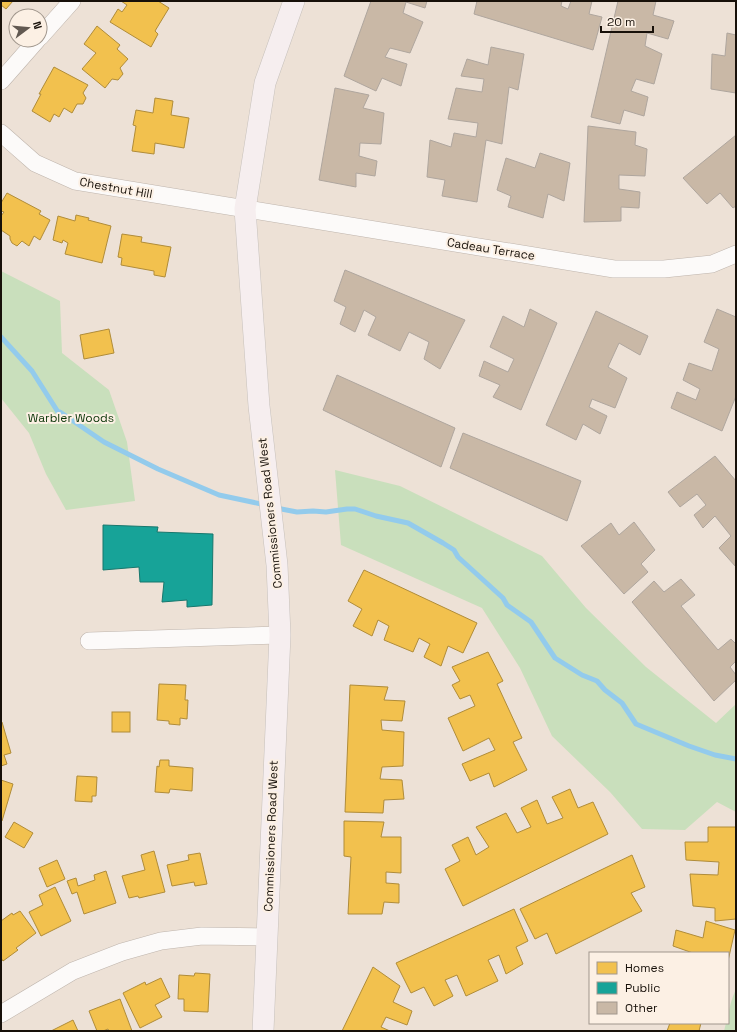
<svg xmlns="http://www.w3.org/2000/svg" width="737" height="1032" font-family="'Space Grotesk',sans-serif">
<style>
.green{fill:#c9dfbc}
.homes{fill:#f2c14e;stroke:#b08c39}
.public{fill:#17a398;stroke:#17776d}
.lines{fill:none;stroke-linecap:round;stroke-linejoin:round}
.stream{stroke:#93cbec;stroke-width:5}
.building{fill:#c9b8a6;stroke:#afa69e}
.minor-casing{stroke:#beb4ac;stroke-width:18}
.major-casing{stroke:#c6c0bb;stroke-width:22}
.minor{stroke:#fcfaf9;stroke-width:17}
.major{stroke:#f6eeef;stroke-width:21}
.labels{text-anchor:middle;stroke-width:4;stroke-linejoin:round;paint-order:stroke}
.street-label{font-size:12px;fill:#171009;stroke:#fcf0e4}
.park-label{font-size:12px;fill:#0d370a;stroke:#fcf0e4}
</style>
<rect width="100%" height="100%" fill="#ede1d6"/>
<g class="green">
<polygon points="1,271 60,301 62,353 109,390 127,442 135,501 66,510 46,474 29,433 1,398"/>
<polygon points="335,470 400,486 542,556 586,608 646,667 716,723 736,704 736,812 717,802 685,830 642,829 610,792 552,736 520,668 482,608 341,545"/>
<path d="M736,989V1031H724L726,1023H728C728,1011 731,1000 736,989Z"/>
</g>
<g class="homes">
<polygon points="1,1 13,1 6,9 1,5"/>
<polygon points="121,1 158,1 169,8 155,31 158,34 151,47 110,22 118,9 122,12 127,5"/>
<polygon points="97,26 120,45 117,49 128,59 120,68 123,74 118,80 112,79 105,88 82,69 96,53 84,44"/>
<polygon points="54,67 88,85 83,93 86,98 83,104 77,104 72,113 64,108 59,117 54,114 50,122 32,111 41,94 39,94"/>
<polygon points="155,98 173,101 171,115 189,118 184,148 155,143 154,154 132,151 136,126 133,125 136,110 153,113"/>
<polygon points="7,193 41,211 39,214 50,220 40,240 34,236 29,246 22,241 17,246 12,243 10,239 10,236 1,230 1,216 4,212 1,211 1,203"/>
<polygon points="76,215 89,218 88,220 111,226 102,263 65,254 68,243 63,240 62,243 53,240 58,216 75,221"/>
<polygon points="122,234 142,237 141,242 171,247 165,277 154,275 154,271 121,265 122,258 118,257"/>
<polygon points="109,329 114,353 84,359 80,335"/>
<polygon points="364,570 477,623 463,653 448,646 441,666 424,657 430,644 419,638 413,652 384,640 389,626 378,620 372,636 353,626 362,609 348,601"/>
<polygon points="488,652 503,681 497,684 522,738 513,742 527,770 494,787 489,773 470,781 462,764 495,750 489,738 463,751 448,718 475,706 470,695 460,699 452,685 460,681 452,667"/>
<polygon points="159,684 186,685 185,700 188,700 187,719 180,718 180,725 169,724 169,721 157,720"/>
<polygon points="350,685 388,687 384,700 405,701 402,721 381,720 382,730 404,732 403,766 382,767 380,779 402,780 404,799 384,800 383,813 345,812"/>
<rect x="112" y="712" width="18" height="20"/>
<polygon points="2,722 11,753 4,755 7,764 1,766 1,723"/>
<polygon points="160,760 169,760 169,766 193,768 192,791 170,789 169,793 155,792 157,766 159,767"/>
<polygon points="77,776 97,777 96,796 92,796 92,802 75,801"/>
<polygon points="1,780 13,784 2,821 1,820"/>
<polygon points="570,789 578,808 593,802 608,834 463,906 445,869 460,861 452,845 468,837 476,855 489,847 476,827 506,813 517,833 531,827 521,808 537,800 547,824 563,818 552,797"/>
<polygon points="344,821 384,822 381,837 401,837 401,873 386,872 386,883 399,884 399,903 384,902 382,914 348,914 351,857 344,856"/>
<polygon points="14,822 33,833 24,848 5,837"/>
<polygon points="708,827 736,827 736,919 715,921 715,908 693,906 690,874 718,875 719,862 686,860 685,842 708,842"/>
<polygon points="154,851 165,892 139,898 138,896 129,898 122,876 145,870 141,855"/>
<polygon points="200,853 207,884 195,886 194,882 172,886 167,865 189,860 188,855"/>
<polygon points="632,855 645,887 631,893 642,911 556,954 547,933 535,939 520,909"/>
<polygon points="57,860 65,879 47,887 39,868"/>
<polygon points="106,871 116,903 84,914 77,892 72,894 67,881 76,878 78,886 95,880 94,875"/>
<polygon points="55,887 71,921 41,936 29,912 43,905 39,895"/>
<polygon points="514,909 528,941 516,947 523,964 506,974 499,955 488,960 498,981 466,996 457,975 445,980 453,996 434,1006 424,987 411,993 396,963"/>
<polygon points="20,911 36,933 16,948 18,950 3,961 1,958 1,921 12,913 13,915"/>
<polygon points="706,921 735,930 728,961 728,953 693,953 673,946 676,930 703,938"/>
<polygon points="373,967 400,986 393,1002 412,1011 407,1025 386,1017 381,1027 390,1031 342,1031"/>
<polygon points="195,973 210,974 208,1012 184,1011 184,999 178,999 179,975 194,976"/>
<polygon points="161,978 170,997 155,1005 162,1017 140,1028 123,993 145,982 146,985"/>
<polygon points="120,999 132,1031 109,1031 108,1029 103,1031 97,1031 89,1011"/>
<polygon points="73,1020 78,1031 51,1031"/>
<polygon points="670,1023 701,1023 699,1031 667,1031"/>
</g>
<polygon class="public" points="103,525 158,527 157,532 213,534 212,605 187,607 187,600 162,602 164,582 140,582 139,567 103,570"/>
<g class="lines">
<g class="stream">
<polyline points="1,337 32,371 58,412 60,412 104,442 158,469 219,495 266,505"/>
<polyline points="276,508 297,512 313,511 326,512 347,509 355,509 376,516 408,523 443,543 454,550 458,557 503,598 507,605 531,622 555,658 582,675 597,681 605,690 622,703 636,724 689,746 715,755 736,759"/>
</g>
</g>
<g class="building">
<polygon points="371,1 427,1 425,8 406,2 403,13 423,22 410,53 390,48 385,57 407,64 401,86 382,78 376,91 344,76"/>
<polygon points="477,1 562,1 561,6 568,9 571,1 592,1 589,14 602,17 593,50 474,14"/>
<polygon points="618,1 656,1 653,15 674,21 668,39 647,33 645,46 662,54 654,84 636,79 631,91 648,97 644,116 624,110 620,124 591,117"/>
<polygon points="727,33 736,35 736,93 711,89 712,54 725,56"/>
<polygon points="491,47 524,54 518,90 509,87 502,144 486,140 477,202 442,196 445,180 427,177 430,140 451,147 454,133 476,137 478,123 448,119 456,88 482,92 484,79 461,76 467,59 488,65"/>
<polygon points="335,88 369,95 363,108 384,113 381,144 360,143 359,156 377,161 375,176 356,173 356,187 319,180"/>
<polygon points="588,126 636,132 635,145 647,149 645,176 619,175 619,189 640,192 639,208 621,207 621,221 584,222"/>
<polygon points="736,135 736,206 733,208 720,193 707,204 683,178"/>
<polygon points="540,153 570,163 564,201 548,194 543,218 508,207 511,196 497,190 506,158 535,168"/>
<polygon points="345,270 465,320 440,369 424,359 429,342 409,332 400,351 368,335 376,317 364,310 355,332 340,324 346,307 334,301"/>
<polygon points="530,309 557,323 521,410 493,397 500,385 479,376 484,361 508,372 514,359 490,347 503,316 524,327"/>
<polygon points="717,309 736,317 736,396 722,431 671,408 677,392 696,400 700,389 683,380 689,363 712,371 719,349 704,342"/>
<polygon points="596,311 648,336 640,355 619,343 608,367 627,378 615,408 592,399 589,407 607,416 600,434 583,424 576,440 546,425"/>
<polygon points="337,375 455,428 441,467 323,410"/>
<polygon points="463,433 581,481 567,521 450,468"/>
<polygon points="715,456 736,481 736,567 719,548 731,536 715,516 703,528 694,515 706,505 697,494 680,507 668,492"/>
<polygon points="634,522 655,550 641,564 648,572 624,594 581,546 611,523 619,535"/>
<polygon points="681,579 695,595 681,606 718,650 731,639 736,644 736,661 730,667 736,675 736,680 714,701 632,602 654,581 664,592"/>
</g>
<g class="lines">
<g class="minor-casing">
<g id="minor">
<polyline points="40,37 72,1"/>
<polyline points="1,81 37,40"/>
<polyline points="1,133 35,163 75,181 614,269 664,269 712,264 736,254"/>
<polyline points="89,641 280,635"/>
<polyline points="1,1014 73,971 122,952 161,941 202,936 268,937"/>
</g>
</g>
<g class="major-casing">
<polyline id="major" points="263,1031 280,635 277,565 259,406 245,209 265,83 294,1"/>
</g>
<use href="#minor" class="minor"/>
<use href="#major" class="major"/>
</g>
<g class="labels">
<g class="street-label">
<text transform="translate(116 188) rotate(10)" y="4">Chestnut Hill</text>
<text transform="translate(491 249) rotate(9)" y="4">Cadeau Terrace</text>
<text transform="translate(270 513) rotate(-96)" y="4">Commissioners Road West</text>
<text transform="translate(271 836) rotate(-88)" y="4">Commissioners Road West</text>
</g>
<g class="park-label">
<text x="71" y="422">Warbler Woods</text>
</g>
</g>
<rect width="737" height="1032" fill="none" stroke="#171009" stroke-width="4"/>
<rect x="589" y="952" width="140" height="72" fill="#fcf0e4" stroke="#a0968c"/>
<rect x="597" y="962" width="20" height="12" fill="#f2c14e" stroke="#a0968c"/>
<text x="625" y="972" font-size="12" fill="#171009">Homes</text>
<rect x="597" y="982" width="20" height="12" fill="#17a398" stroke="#a0968c"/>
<text x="625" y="992" font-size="12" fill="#171009">Public</text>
<rect x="597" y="1002" width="20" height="12" fill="#c9b8a6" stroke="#a0968c"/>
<text x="625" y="1012" font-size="12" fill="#171009">Other</text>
<g transform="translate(28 28) rotate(74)"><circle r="19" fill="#fcf0e4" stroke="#a0968c"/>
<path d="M0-3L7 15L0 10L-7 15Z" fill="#625951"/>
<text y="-6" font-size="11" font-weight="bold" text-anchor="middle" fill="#171009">N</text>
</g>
<path d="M601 26v6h52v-6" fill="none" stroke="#171009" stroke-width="2"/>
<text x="607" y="26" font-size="12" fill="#171009" stroke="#fcf0e4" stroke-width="3" paint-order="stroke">20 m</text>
</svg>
